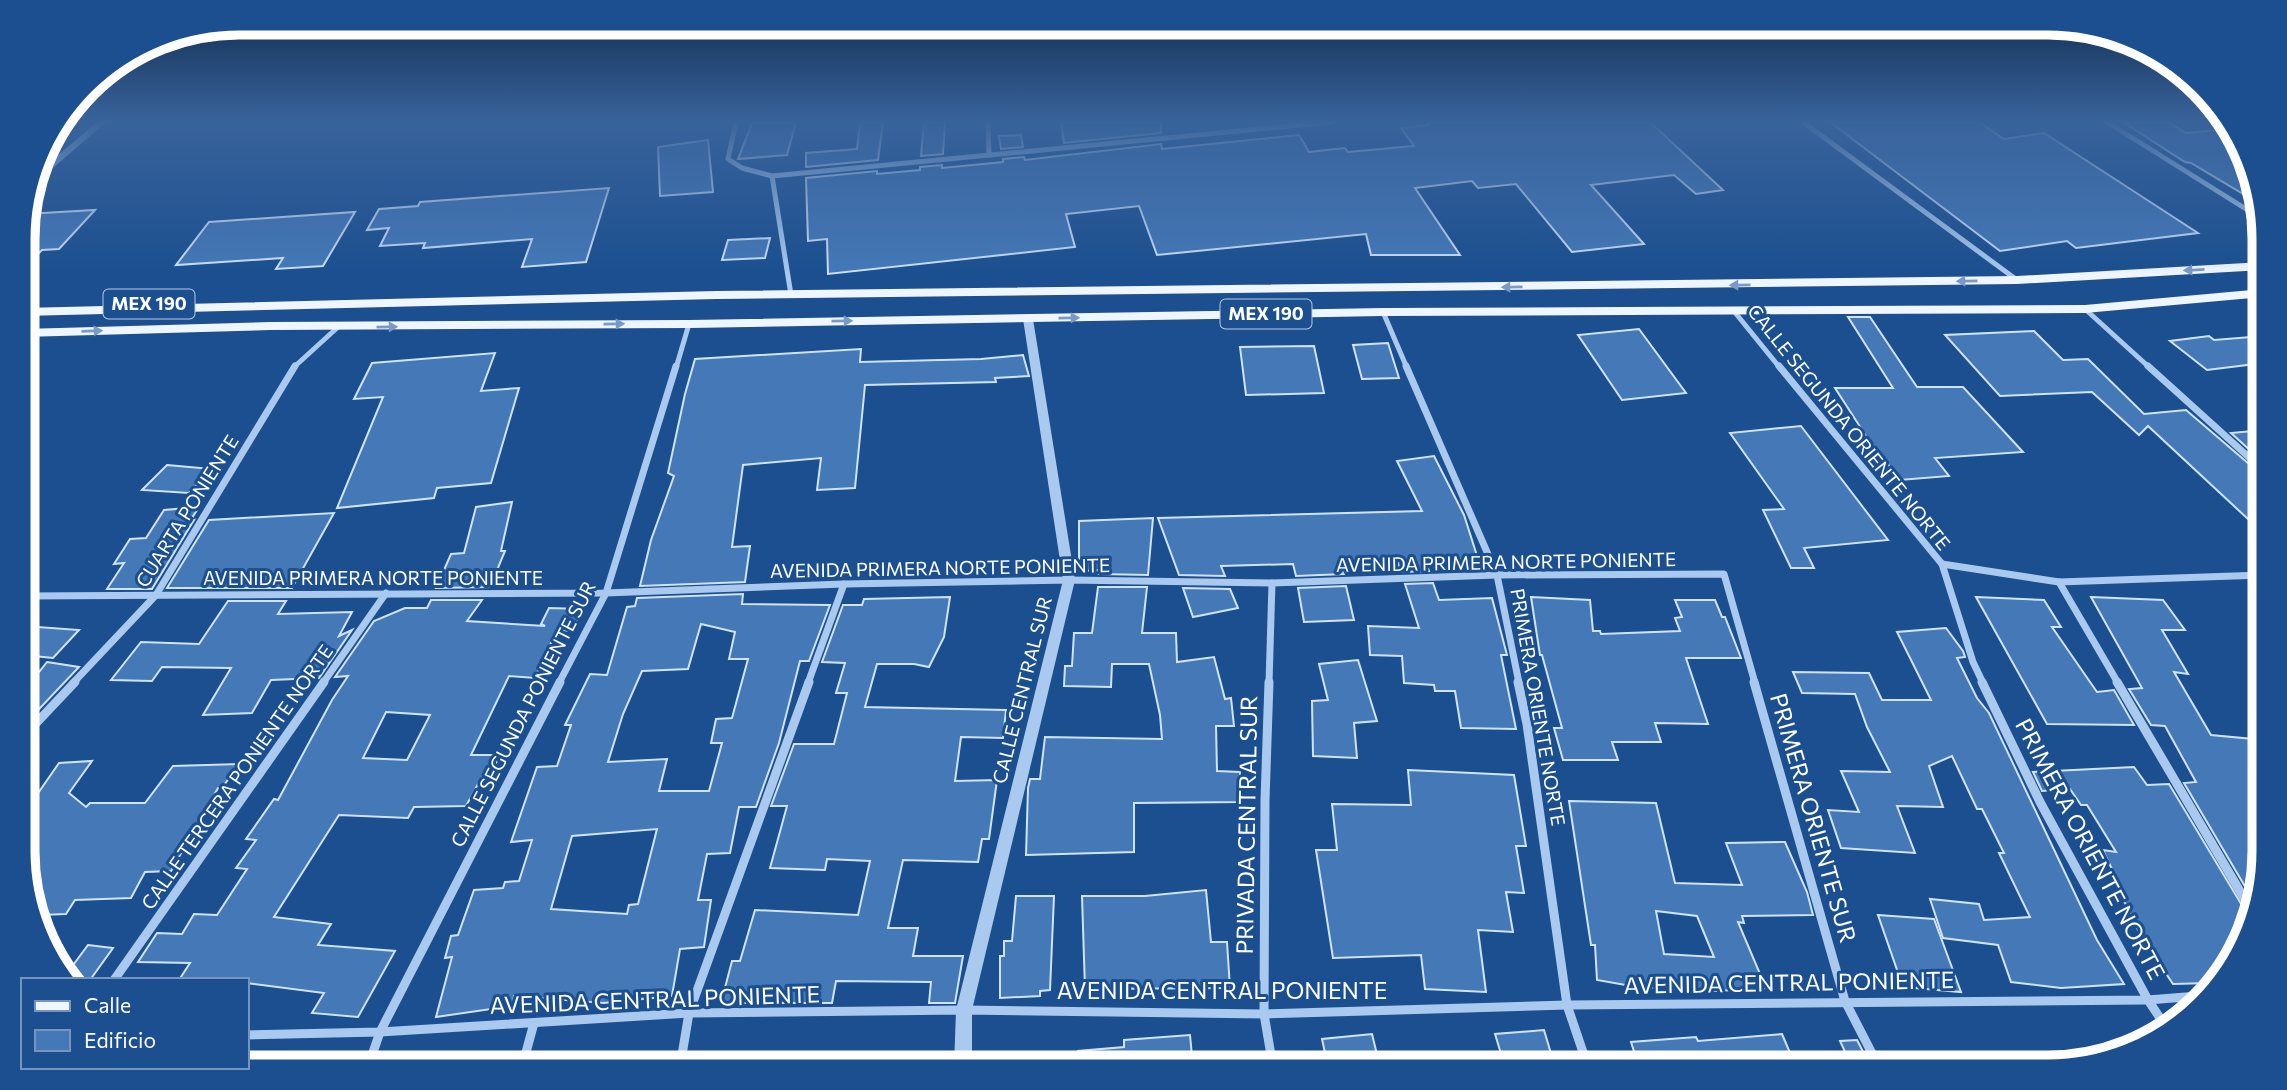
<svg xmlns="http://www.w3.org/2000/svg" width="2287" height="1090" font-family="Commissioner,sans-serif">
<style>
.building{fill:#4478b7;stroke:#cfe3fa;stroke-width:2;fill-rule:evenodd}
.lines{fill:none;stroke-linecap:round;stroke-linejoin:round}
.minor-far2{stroke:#a9c9ee;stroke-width:5}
.minor-far1{stroke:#a9c9ee;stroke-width:7}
.minor{stroke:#a9c9ee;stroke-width:9}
.tertiary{fill:#a9c9ee;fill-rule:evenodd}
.primary{fill:#f0f6ff;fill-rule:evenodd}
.oneway{fill:#7b9ac1}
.labels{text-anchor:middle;stroke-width:6;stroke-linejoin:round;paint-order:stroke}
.shield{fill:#1b4f8f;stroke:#bbcadd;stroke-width:2}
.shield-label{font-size:18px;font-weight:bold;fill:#fff}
.street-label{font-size:19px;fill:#fff;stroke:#1b4f8f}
.near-street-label{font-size:23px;fill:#fff;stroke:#1b4f8f}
.rim{fill:none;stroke:#fff;stroke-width:9}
</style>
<rect width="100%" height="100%" fill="#1b4f8f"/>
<g class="building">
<polygon points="796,122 787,155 738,159 752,123"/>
<polygon points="860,122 883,122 878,160 806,167 806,153 857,149"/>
<polygon points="924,122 945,122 943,154 921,156"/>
<polygon points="1061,122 1161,122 1161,133 1064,143"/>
<polygon points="1427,122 1650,122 1723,190 1696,194 1674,175 1591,185 1644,244 1572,252 1516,184 1478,188 1472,181 1415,188 1460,255 1371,255 1366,234 1157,255 1139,206 1066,214 1075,247 828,274 827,239 808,241 806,178 877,171 877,174 920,170 920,167 942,165 942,168 1003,162 1003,159 1024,157 1025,160 1161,144 1162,149 1299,135 1309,152 1345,148 1348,152 1414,146 1401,128 1429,125"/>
<polygon points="1830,122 1979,122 2004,139 2044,133 2198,233 2076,248 2067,241 2000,251"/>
<polygon points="2123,122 2168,122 2186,133 2229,129 2260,204 2191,163 2185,162"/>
<polygon points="1021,135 1023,147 1001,149 999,136"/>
<polygon points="708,140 713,192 660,196 658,147"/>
<polygon points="609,188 586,262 522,267 532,239 423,248 425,243 380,246 389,228 367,230 379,209 418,206 420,202"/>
<polygon points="95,210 59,249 42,250 23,269 23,224 26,214"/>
<polygon points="355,212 323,266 276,269 283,258 176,265 209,222"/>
<polygon points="770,238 765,258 722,260 728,240"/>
<polygon points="1848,317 1870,317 1917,387 1963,387 2023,452 1935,458 1949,476 1900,480 1866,436 1835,388 1893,388"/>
<polygon points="1639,329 1686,393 1622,400 1578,335"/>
<polygon points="2034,331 2063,360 2088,359 2144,414 2186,410 2263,476 2263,533 2148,426 2139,435 2092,392 2000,396 1945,335"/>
<polygon points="2209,336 2214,340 2263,336 2263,363 2207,370 2170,341"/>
<polygon points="1388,343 1399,378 1362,379 1353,345"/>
<polygon points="1314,346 1324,393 1246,395 1240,347"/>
<polygon points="861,349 860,362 981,359 1023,355 1029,376 995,378 996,382 865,385 855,488 817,490 821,458 743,465 732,547 750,546 745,582 640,586 651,540 674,476 668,473 685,394 695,359"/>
<polygon points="495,353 481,391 519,388 491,483 437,488 434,498 337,508 383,397 354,399 372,363"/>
<polygon points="1801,426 1888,540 1804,548 1814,568 1791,568 1763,510 1784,509 1730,433"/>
<polygon points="2263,430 2263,462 2231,433"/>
<polygon points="1434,456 1464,515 1478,559 1425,560 1429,571 1401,572 1397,561 1341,563 1344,574 1296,576 1293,564 1221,566 1225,576 1179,575 1158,518 1422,511 1397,461"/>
<polygon points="167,465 212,469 189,493 142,490"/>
<polygon points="512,502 501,551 505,551 490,587 436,588 451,554 464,553 476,507"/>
<polygon points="199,507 190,521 194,520 152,589 107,589 124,563 114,564 130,539 146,538 164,510"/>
<polygon points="334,513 292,588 167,588 209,520"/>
<polygon points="1153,518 1148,575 1099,574 1100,570 1079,571 1079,521"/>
<polygon points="1433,583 1439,600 1492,598 1507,655 1501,655 1516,729 1461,728 1455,691 1435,691 1434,685 1404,683 1402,656 1370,655 1368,626 1419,628 1405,584"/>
<polygon points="1346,586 1354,620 1304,622 1298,588"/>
<polygon points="1098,587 1147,587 1142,633 1176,633 1177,662 1214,657 1225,699 1231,698 1234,726 1216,726 1217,771 1240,772 1241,802 1134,803 1134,852 1026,855 1028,788 1030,779 1040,779 1045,737 1162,739 1160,715 1149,664 1112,664 1111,687 1064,686 1065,666 1072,666 1074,633 1092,633"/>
<polygon points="1183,588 1230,589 1238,608 1193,617"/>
<path d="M743,594L742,604L830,605L809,661H800L779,743L756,807H739L730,853L707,854L698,900H711L704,947L680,949L672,996L604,1003L514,996L512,1006L436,1017L452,957L445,958L451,936L458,935L474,890L503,888L505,882L519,881L532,840L511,842L537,767L557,766L571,725H565L590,674L607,675L627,607L635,606L637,598ZM701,624L735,632L729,659H748L732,718L716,719L711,743H722L709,791H659L667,759L608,762L623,714L642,671L688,669ZM657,829L638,904L629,905L627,914L551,909L572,836Z"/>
<polygon points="950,597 944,637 929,667 914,664 877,664 865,707 1006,710 1003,738 961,737 955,781 997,780 989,839 982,839 978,862 903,860 888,928 918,928 913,956 963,956 955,1003 929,1003 931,982 836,981 832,1003 721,1003 732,961 740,961 755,910 858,915 870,861 827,859 825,870 770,868 787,806 771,806 794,744 834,744 847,693 836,693 845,663 822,662 843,605 862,605 864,599"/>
<polygon points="1531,597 1590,600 1593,631 1600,631 1601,634 1680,631 1675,618 1682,617 1675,600 1715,600 1722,617 1725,617 1741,658 1686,658 1708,724 1655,723 1661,742 1612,742 1618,760 1563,760 1554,728 1562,728 1542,655 1540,655"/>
<polygon points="1976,597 2044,600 2061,627 2052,627 2097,692 2114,690 2134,725 2047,724"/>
<polygon points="2091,597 2163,600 2185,630 2162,630 2188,674 2174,672 2211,735 2264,740 2264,851 2253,900 2184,783 2196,782 2165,726 2151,725 2129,689 2142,688"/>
<path d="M431,600H482L467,621L545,626L541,624L549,608L582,609L572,631L557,630L535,678L509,676L471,755H500L490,775H483L466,806L414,807L408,818L339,815L274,917L331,924L318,945L395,951L358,1017L312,1013L324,993L247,983V980H179L190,963L138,962L157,933L182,934L194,914L217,915L247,869L236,868L256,840L246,839L274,799L278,800L332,700L348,676L335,677L374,621L405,608H427ZM386,712L430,715L407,760L363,758Z"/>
<polygon points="228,601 286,601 278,614 352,612 339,636 352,630 319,678 271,680 252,713 203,715 231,668 162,667 152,681 111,680 141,642 199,644"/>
<polygon points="24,626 79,630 53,658 24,655"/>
<polygon points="1946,628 1963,651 1965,657 1957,658 1977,698 1989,713 2097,940 2124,984 2061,988 2011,982 1998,945 1943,938 1930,899 1979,904 1984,920 2030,917 1999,853 2004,853 1982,809 1977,809 1952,756 1929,766 1943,807 1897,806 1915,853 1841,848 1828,810 1859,812 1841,771 1890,772 1867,727 1855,694 1802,693 1793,672 1869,673 1882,700 1931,700 1897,632"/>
<polygon points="1358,660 1377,721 1354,723 1357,758 1313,756 1312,701 1328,700 1319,664"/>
<polygon points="47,662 79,667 24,725 24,691"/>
<polygon points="92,761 69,793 86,807 90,803 145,803 173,766 239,764 222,788 218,788 171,871 145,872 131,898 75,900 66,914 39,915 25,880 25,812 59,763"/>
<polygon points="2134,767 2147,785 2169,784 2249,917 2242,946 2210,983 2173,984 2142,938 2122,897 2125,897 2103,850 2116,852 2087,805 2081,805 2070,789 2042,791 2033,772"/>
<polygon points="1408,770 1514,775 1526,846 1516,846 1524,893 1506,892 1513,932 1478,930 1486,992 1425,989 1421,955 1333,958 1316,850 1337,850 1332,804 1411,805"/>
<path d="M1569,801L1656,803L1675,883L1742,885L1726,843L1785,842L1807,892L1813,915L1742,916L1744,923L1738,922L1766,988L1717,991L1637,987L1597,980L1595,945H1591ZM1656,911L1697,916L1714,957L1664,954Z"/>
<polygon points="1206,890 1211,942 1227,942 1230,988 1085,989 1082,896 1145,896"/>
<polygon points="1016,896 1054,896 1050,990 1040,991 1040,996 1000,998 1000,956 1004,956 1004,941 1012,941"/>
<polygon points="1878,915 1934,919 1961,992 1903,987"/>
<polygon points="88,945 113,948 90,980 66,980 65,976"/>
<polygon points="1544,1030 1555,1067 1505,1067 1495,1034"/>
<polygon points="1372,1034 1380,1067 1328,1067 1322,1039"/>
<polygon points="1782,1034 1796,1067 1639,1067 1631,1042 1696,1037 1698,1041"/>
<polygon points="1190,1035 1193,1067 1078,1067 1078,1051 1124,1047 1124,1040"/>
<polygon points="1857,1040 1871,1067 1852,1067 1840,1041"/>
</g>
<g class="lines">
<g class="minor-far2">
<polyline points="736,122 728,159 742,168 772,176 791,295"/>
<polyline points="988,122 989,155"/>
<polyline points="1803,122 2017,280"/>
<polyline points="2107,122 2262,219"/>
<polyline points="772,176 1332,122"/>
<polyline points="2085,309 2150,368"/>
<polyline points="1733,310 1780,368"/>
<polyline points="1383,312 1407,368"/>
<polyline points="293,368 338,327"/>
<polyline points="676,368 689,324"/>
</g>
<g class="minor-far1">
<polyline points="1406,366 1497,575 1519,683"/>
<polyline points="1779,366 1942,564 1973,662 1983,683"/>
<polyline points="2148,366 2263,470"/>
<polyline points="1942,564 2059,582 2263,575"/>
<polyline points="2059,582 2118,683"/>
<polyline points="24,596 606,593 844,584 1069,580 1272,583 1497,575 1724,574 1755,683"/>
<polyline points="73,683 156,595 295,366"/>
<polyline points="323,683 386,593"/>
<polyline points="559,683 606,593 676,366"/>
<polyline points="808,683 844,584"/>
<polyline points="1269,683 1272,583"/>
</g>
<g class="minor">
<polyline points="1269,682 1265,800 1264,1014 1273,1067"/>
<polyline points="1518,682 1527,724 1567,1005 1588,1067"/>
<polyline points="1754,682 1845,1001 1879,1067"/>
<polyline points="1982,682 2040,802 2148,1000 2168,1030"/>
<polyline points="2117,682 2251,910"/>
<polyline points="24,736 75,682"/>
<polyline points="114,980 324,682"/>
<polyline points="247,1035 380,1032 689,1013 964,1010 1264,1014 1567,1005 2148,1000 2198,996"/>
<polyline points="368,1067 380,1032 560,682"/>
<polyline points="522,1067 534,1023"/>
<polyline points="680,1067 689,1013 809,682"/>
</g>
<g class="tertiary">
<polygon points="97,122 106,122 39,180 35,180 37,173"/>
<polygon points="1028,316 1033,319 1075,580 972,1010 972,1067 954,1067 956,1010 1063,580 1023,319"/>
</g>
<g class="primary">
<polygon points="2263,262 2263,270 2017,284 717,299 23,316 23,308 717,291 2017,276"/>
<polygon points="2263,289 2263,297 2085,313 1383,316 689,328 270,330 23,337 23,329 270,322 689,320 1383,308 2085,305"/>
</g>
</g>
<defs><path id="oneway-solid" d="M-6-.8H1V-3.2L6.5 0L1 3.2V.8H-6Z" transform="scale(1.75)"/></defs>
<g class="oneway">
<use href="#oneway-solid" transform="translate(2194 270) rotate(177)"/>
<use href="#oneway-solid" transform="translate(1967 281) rotate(179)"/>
<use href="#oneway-solid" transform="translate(1740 285) rotate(179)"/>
<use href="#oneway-solid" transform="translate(1512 287) rotate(179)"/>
<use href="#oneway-solid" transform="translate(1069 318) rotate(-1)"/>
<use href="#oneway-solid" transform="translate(842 321) rotate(-1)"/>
<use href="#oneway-solid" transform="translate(614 324) rotate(-1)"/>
<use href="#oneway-solid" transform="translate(387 327) rotate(-1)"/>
<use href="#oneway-solid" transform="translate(92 331) rotate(-2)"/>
</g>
<linearGradient id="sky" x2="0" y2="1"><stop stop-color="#0f2b4f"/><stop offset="0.44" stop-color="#39639b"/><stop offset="1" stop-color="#39639b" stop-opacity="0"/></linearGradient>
<rect width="2287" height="275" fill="url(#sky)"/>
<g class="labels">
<g class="shield">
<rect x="103.5" y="289.5" width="91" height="29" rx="5"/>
<rect x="1220.5" y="299.5" width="91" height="29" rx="5"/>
</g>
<g class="shield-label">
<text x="149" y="310">MEX 190</text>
<text x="1266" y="320">MEX 190</text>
</g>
<g class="street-label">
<text transform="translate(1849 427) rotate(51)" y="7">CALLE SEGUNDA ORIENTE NORTE</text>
<text transform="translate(187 511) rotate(-58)" y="7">CUARTA PONIENTE</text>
<text transform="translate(1506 562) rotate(-1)" y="7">AVENIDA PRIMERA NORTE PONIENTE</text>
<text transform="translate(940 568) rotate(-1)" y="7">AVENIDA PRIMERA NORTE PONIENTE</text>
<text x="373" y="585">AVENIDA PRIMERA NORTE PONIENTE</text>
<text transform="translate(1022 690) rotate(-76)" y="7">CALLE CENTRAL SUR</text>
<text transform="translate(1538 707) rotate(80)" y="7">PRIMERA ORIENTE NORTE</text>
<text transform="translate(523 714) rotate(-63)" y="7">CALLE SEGUNDA PONIENTE SUR</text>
<text transform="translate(237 777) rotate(-55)" y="7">CALLE TERCERA PONIENTE NORTE</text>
</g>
<g class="near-street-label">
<text transform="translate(1813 818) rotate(74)" y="8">PRIMERA ORIENTE SUR</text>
<text transform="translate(1247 825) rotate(-89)" y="8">PRIVADA CENTRAL SUR</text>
<text transform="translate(2090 849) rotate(62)" y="8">PRIMERA ORIENTE NORTE</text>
<text transform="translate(1789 983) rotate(-1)" y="8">AVENIDA CENTRAL PONIENTE</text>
<text x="1222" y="999">AVENIDA CENTRAL PONIENTE</text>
<text transform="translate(655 1000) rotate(-2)" y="8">AVENIDA CENTRAL PONIENTE</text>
</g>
</g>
<path d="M0 0H2287V1090H0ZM239 35H2048A204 204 0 0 1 2252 239V851A204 204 0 0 1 2048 1055H239A204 204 0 0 1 35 851V239A204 204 0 0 1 239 35Z" fill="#1b4f8f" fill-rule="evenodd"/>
<path class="rim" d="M239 35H2048A204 204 0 0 1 2252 239V851A204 204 0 0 1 2048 1055H239A204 204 0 0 1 35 851V239A204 204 0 0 1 239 35Z"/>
<rect x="21" y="978" width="228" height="91" fill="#1b4f8f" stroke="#7695bc" stroke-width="2"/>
<rect x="35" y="1001" width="35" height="10" fill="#f0f6ff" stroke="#7695bc" stroke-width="2"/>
<text x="84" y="1013" font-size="21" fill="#ffffff">Calle</text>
<rect x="35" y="1030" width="35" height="21" fill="#4478b7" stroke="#7695bc" stroke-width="2"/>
<text x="84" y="1048" font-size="21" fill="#ffffff">Edificio</text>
</svg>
